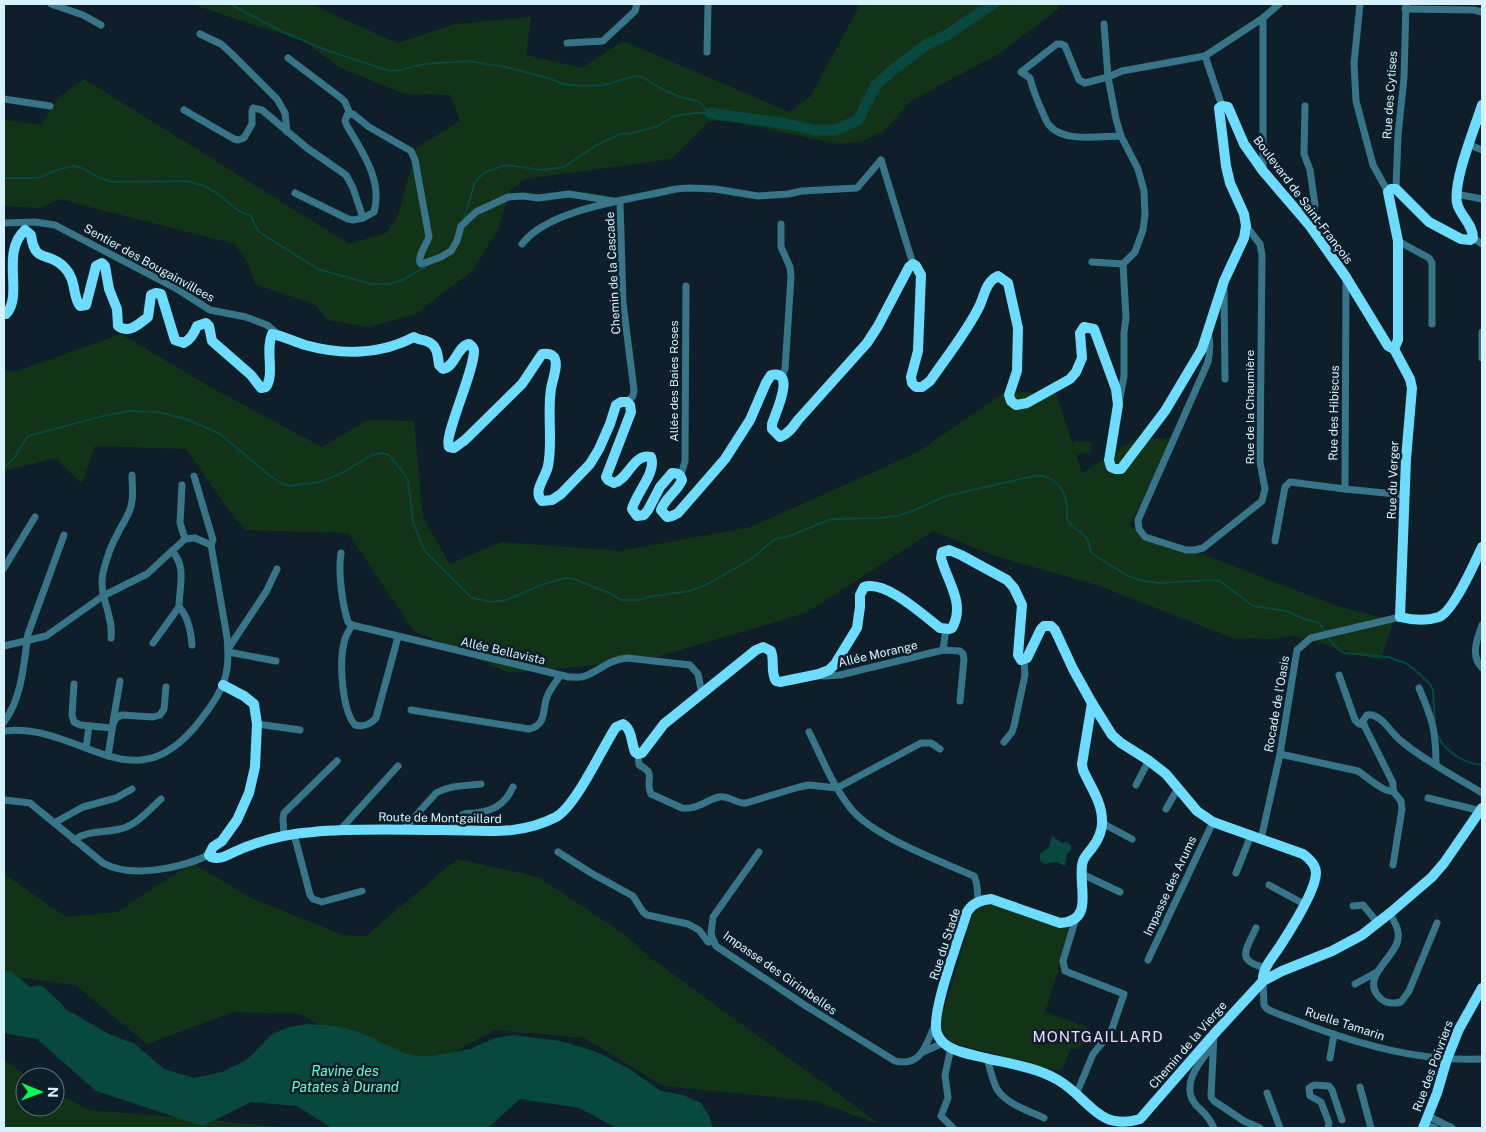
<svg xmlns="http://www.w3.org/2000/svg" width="1486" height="1132" font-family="'Public Sans',sans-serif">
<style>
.green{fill:#123318}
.water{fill:#08483f}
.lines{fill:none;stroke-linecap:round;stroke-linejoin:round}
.stream{stroke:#08483f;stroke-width:2}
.river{stroke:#08483f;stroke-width:11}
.street{stroke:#387589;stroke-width:7}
.secondary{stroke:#6ddcff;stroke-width:10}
.labels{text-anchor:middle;stroke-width:5;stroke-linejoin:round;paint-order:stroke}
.street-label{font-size:12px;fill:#d6f2ff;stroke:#0f1f29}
.water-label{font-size:14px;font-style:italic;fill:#64ffcd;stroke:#0f1f29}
.quarter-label{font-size:15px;letter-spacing:1px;fill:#efd8ff;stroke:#0f1f29}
</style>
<rect width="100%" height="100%" fill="#0f1f29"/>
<g class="green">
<polygon points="192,4 312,4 340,18 398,43 455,24 531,17 526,55 582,68 623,41 789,112 811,96 860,4 1059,4 1058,9 998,54 911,101 884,131 861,142 838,144 728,121 709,121 671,159 526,179 510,190 498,230 472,271 416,314 369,327 328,320 315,304 255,284 248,263 235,244 59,199 41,208 4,206 4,120 41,125 58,98 84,79 349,244 386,233 398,216 416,148 460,121 450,95 405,94 341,68 302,40 251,24"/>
<polygon points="121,334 210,387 322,447 368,420 414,421 423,518 450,564 501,542 620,551 751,527 918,452 1005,392 1056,393 1073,445 1074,441 1091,442 1090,454 1076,453 1082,473 1134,440 1175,438 1129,526 1334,605 1394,621 1380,660 1295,636 1270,639 1232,638 1100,586 995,556 933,531 806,613 646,660 509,673 414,631 348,533 245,530 230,512 186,449 95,446 82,484 55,458 4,471 4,370 18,371"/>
<polygon points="457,859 538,877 625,935 652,959 881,1125 815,1101 663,1086 584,1038 494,1030 407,1079 301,1014 233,1012 147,1044 75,985 24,978 4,982 4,874 66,917 117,912 192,863 253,899 343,935 366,936"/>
<polygon points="990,904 1049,925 1069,928 1071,930 1045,1012 1087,1027 1079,1050 1071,1048 1062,1070 1053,1070 950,1042 940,1024 973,912"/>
<polygon points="4,1059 28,1077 25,1077 25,1107 55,1107 55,1092 89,1110 202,1119 287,1128 4,1128"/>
</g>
<g class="water">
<polygon points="1052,836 1062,843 1066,842 1071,845 1071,850 1067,854 1065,866 1057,862 1044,864 1040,860 1040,854 1049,847"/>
<polygon points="4,971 11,971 36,992 109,1034 135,1044 164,1069 194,1078 222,1072 248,1059 271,1035 286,1028 305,1024 336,1026 362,1033 403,1053 418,1056 432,1056 470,1049 495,1038 513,1035 560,1041 591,1050 607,1057 631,1070 661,1091 683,1095 701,1103 709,1116 713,1128 617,1128 579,1108 520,1099 488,1128 332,1128 297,1106 251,1102 203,1126 96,1091 37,1039 4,1033"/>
</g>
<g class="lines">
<g class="stream">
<polyline points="230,4 281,31 326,50 390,71 400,70 424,64 468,61 506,67 548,78 563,84 582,86 604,85 636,76 642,77 660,88 680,97 698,101 710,113"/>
<polyline points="4,178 38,178 60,169 74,166 82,168 98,177 111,182 188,181 204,186 217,193 239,211 251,216 258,231 265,236 318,269 371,284 389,284 403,280 430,264"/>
<polyline points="464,219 475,182 485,172 506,165 542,170 564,167 595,146 620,134 632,133 658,126 674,116 696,113 710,113"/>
<path d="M4,467L14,458L28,436L103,416L130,411L158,412L186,419L220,434L269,475L282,484L289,486L319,482L338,475L372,455L382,453L389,455L403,472L408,481L413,522L419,538L425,551L472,598L492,602L506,600L541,585L566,578L574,579L609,593L621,600H640L648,597L689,591L706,585L751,559L775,539L787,537L831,519L878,518L897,516L910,512L946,496L1034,476C1047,474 1062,483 1065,497C1068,505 1066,514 1068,522L1087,538L1091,552L1094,555L1128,576L1143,581L1161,583L1208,580L1220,581L1253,606L1286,611L1302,618L1319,623L1326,633"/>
<polyline points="1327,637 1338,649 1344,653 1388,657 1405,663 1414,669 1429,683 1433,690 1435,722"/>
<path d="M1437,734C1445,752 1463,763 1482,765"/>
</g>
<g class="river">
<polyline points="710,113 787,124 814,130 836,130 858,120 876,85 894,69 926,45 947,35 993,4"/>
<polyline points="4,999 20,994 40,991 59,1009"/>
</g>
<g class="street">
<polyline points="51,4 83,15 101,25"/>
<polyline points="1360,4 1354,63 1356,101 1373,165 1388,192"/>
<polyline points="1405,9 1474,10 1482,12"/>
<polyline points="1104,24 1108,77 1116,119 1121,136 1138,169 1144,191 1145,215 1143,230 1135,252 1123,264 1126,318 1124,332 1124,376 1119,403"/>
<polyline points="200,34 221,44 232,54 277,99 285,113 287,132"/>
<polyline points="567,43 603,41 635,11 637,4"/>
<polyline points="707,52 708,4"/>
<polyline points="1205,56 1222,106"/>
<polyline points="288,58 341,98 345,102 350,114"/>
<polyline points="4,99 50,106"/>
<polyline points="1305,106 1304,154 1310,170 1315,205 1310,226"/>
<path d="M184,110L234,139L238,140L244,138L252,124V111L253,108L262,110L307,148L346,175L353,188L363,218L374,212C383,181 362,151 347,126L345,121L347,115L353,114L369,127L411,151L415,160L429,237C426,245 418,255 420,263L422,264L441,257L451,251L457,241L461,226L476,212L508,197L523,196L538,198L569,194L620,202L623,303L634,390L633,396L627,402"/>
<path d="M1121,136C1101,136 1063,143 1049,125C1046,121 1044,115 1042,111C1037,100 1033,90 1030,78L1021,72L1057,44H1061L1065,46L1079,80L1085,83L1108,77L1122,71L1205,56L1263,18L1279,4"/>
<polyline points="1470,145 1482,150"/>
<polyline points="881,160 913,264"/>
<polyline points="1263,170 1263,18"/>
<polyline points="1396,189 1398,135 1404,78 1406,4"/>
<polyline points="295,193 348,219 353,220 363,218"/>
<polyline points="1456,194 1482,199"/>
<polyline points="4,223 35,222 55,225 177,289 210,310 246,317 267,325 278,334"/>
<polyline points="781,224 781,247 790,267 791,277 785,369 782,376"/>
<polyline points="1473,238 1482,244"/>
<polyline points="1398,241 1429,258 1432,263 1432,324"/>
<path d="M522,244C549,208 634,199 676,189L689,188L715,189L758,196L788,194L802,191L857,188L881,160"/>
<polyline points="1092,262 1123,264"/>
<polyline points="1346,277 1345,489 1405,495"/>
<polyline points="1224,287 1225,379"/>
<path d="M1208,332C1211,343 1210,352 1208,362L1138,520L1139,529L1145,537L1186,550H1195L1203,548L1262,501L1265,489L1260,462L1262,255L1260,244L1246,226"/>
<polyline points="1482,332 1482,358"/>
<polyline points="681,475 685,461 686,286"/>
<polyline points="194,476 213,540 211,545"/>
<polyline points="182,485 180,523 185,539"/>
<polyline points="1275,541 1285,487 1290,482 1345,489"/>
<path d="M172,551C187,567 179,587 179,607C188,616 191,632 192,645"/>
<path d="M341,553C338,572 342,603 348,622L352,625L569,677C574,677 580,678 585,676C601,670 608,660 627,658L690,665L698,674L702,694"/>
<polyline points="4,568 35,517"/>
<path d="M352,625C349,631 345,636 344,643C339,662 342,710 355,725C364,727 370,725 376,718L398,637"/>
<path d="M1482,625C1477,640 1470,655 1482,668"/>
<path d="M111,638C114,616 98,596 103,573C106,560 111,545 118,533C122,524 129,516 131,506C134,496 132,485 132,475"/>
<polyline points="153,643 179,607"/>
<path d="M4,646L46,636L103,596L147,574L185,539L195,538L211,545L227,637C231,673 224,690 202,718C134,810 83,722 4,731"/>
<polyline points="228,649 266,592 277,569"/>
<polyline points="943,650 946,629"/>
<polyline points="228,652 276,661"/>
<polyline points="820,675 824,676 840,675 943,650 960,651 963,654 964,659 960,701"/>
<polyline points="1339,675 1355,720 1359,724 1364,725"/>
<polyline points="74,684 72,715 74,722 80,725 112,728"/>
<path d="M1419,688C1432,718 1436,730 1436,764"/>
<path d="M411,710L529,729C547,725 542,710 547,697C550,689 555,683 560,676"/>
<path d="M4,722C22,698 24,663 28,634L64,535"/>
<polyline points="113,722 120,681"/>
<polyline points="257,724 300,730"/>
<path d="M809,732C822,758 833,787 852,810C875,837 940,861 974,876C979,885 976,892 979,901"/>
<polyline points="1004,742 1012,732 1014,726 1025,675 1024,660"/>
<polyline points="86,748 89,726"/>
<path d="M638,754L639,765C658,774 644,780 651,794L682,808C697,810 706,800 719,797C729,795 736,804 746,803L799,787L809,785L837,788L921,743H931L940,749"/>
<path d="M1280,754L1358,771C1367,777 1384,793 1393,791V783L1364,725L1363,721L1367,715C1381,713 1390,732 1400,740C1423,760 1456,777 1482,793"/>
<polyline points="108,756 113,724 116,718 122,715 153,717 160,715 164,709 166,687"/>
<polyline points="1136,785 1149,760"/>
<polyline points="1428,798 1481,811"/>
<path d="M4,800L30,803L103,863C131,879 181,868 209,855"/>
<polyline points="1166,809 1178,788"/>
<polyline points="54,823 83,807 116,798 132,789"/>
<polyline points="1102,823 1132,839"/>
<polyline points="340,830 398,766"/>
<path d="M403,830L436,793C450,785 466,786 481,784"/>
<path d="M450,830C453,825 455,820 459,817C464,813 469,813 475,813C494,811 505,804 513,787"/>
<polyline points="294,834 310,895 313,899 322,902 362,891"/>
<polyline points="284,836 283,819 284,813 337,761"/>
<polyline points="1261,839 1280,754 1297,650 1311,638 1400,617"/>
<path d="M74,840C88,830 104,833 120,829C136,826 149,810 161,799"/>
<polyline points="558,852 591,873 633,896 643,912 647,915 688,924 699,930 708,942 714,941"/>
<path d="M759,852L713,917L711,933L713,940L716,946L806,1006L895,1061C922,1067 926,1044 935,1025"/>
<polyline points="1393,865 1402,809 1401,801 1393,791"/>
<polyline points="1236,873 1251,835"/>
<polyline points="1082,874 1120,892"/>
<polyline points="1269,885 1304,904"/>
<polyline points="1353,906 1363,905 1378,923"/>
<path d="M1390,913C1394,922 1400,930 1398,939C1396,957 1360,977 1379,997C1385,1004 1393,1004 1401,1002L1409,991L1437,923"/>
<polyline points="1076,918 1063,961 1065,971 1124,994 1112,1029 1107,1037 1093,1054 1076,1095"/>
<path d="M1256,928C1246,950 1235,961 1266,968"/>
<polyline points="1148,960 1213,822"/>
<path d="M1263,981L1264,1005L1267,1009C1281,1016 1296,1020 1310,1026C1365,1046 1423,1062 1482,1059"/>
<polyline points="1355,984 1377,972"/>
<polyline points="1214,1034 1211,1097 1214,1101 1244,1121 1260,1128"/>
<path d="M1213,1045C1201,1061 1180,1083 1195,1104C1197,1107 1201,1109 1203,1112C1208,1116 1211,1122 1214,1128"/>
<polyline points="951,1048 945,1075 948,1098 941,1116 953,1128"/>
<polyline points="923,1052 943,1043"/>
<path d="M987,1058C990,1068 992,1080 997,1089C1006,1104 1029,1111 1044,1118"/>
<polyline points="1330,1058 1334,1034"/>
<polyline points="1360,1087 1371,1128"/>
<polyline points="1267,1093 1280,1128"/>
<polyline points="1428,1116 1452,1128"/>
<polyline points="1425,1124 1435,1128"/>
<polyline points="1328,1128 1329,1123 1321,1102 1310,1096 1309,1088 1314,1085 1329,1086 1332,1090 1342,1120"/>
</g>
<g class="secondary">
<path d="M4,314H6C24,295 0,253 25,230L31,235C35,265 48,250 64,267C77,280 72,296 80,306L86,305L96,266L102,263L105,266L109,289L117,309L118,326C129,334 139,324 148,317L151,295L156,293L161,294L175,340L184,343C191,339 194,334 197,326L206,323L209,326L212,341L251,375L261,388L266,387C275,374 265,350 272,334C284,336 294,342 305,345C341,355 380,355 414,337C418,340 421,339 426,341C437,344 438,355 439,365L443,369C456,366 457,346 469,344C472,346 473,347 474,350C475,370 443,437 449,447L454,448L465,440L522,384L542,354C548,353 553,354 555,359C558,367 552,381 551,389C547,415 553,441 548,466C546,477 532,492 542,501L552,500L561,494L590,464L599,449L610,424L616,405L621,402H627L630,405L631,412L606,477L608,480L614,483C629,479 633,453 651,457C657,472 636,493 632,509L637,516L644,515L648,510L660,487L672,473C678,473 680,474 682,480C677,492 665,498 661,510L667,517L672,516L678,513L725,459L750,420L766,383L771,375C797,369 775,414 772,424V429L780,437C788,434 793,427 798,420L867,343L878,326L909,267L913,264L916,266L921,275L918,351L911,377L912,383L916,387H922L930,381C947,356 967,332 980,305C985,293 986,282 998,276L1008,283L1018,328L1017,371L1009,395L1011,401L1016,405L1027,403L1070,379L1076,372L1082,358L1080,333L1084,327L1094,329L1116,389L1118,405L1109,460L1111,467L1116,469H1121L1165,411L1202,349L1224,281L1244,238L1246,226L1244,214L1230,183L1226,166L1219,108L1222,106L1228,107L1244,144L1263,171L1310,226L1346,277L1388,346L1394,349L1398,340V241L1388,192L1391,189H1396L1429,222L1461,239L1470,240L1473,238C1473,224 1460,216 1457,203C1453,180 1475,128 1482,105"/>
<polyline points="1394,349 1410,379 1412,388 1406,459 1400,617"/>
<path d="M1400,617C1412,620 1427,621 1439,617C1453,612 1475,562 1482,547"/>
<path d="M223,685L244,696L254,704L257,724L255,767L249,793L237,820L222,841L213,847L209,855L211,857C220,860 225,856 232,853C257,841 285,834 313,832C355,828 398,830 441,830C483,830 517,837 556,817C576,806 602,748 616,727L623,724C632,729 631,742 635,752L638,754L642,753L664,724L756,650L763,647L771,651C775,661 770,672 776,681L780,682L819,674L829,670L835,664L857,628L860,607V595L864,587C886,580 923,615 940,628L949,629L952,628C966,604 947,581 941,558L942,552L949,550L961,555L1007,580L1014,588L1022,605L1018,655L1021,660L1027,658L1041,629L1044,626H1051L1055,630L1073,669L1092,703L1112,735L1121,743L1148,760L1166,774L1197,811L1213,822L1303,854C1310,859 1316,865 1316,873C1316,889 1291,929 1282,943C1275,955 1262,967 1263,981"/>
<path d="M1092,703L1082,764L1083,770C1090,786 1102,802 1102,820C1103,829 1098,841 1092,848C1089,852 1085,856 1083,861C1076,882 1097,921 1060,923L991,899C980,900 972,903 967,912C960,936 930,1014 937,1033C943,1052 972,1054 989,1059C1012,1064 1038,1068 1058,1080C1089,1098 1098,1132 1140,1119L1214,1034L1263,981L1282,971L1332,951L1362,935L1390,913L1432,877L1444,863L1482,808"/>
<polyline points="1423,1128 1437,1093 1447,1059 1459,1029 1482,988"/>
</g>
</g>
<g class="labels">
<g class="street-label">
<text transform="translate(1390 95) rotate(-86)" y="4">Rue des Cytises</text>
<text transform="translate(1303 200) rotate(53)" y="4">Boulevard de Saint-François</text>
<text transform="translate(149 263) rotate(29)" y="4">Sentier des Bougainvillees</text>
<text transform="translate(613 273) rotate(-93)" y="4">Chemin de la Cascade</text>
<text transform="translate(674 381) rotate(-90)" y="4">Allée des Baies Roses</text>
<text transform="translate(1250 407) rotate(-90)" y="4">Rue de la Chaumière</text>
<text transform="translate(1334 413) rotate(-89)" y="4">Rue des Hibiscus</text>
<text transform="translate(1393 480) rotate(-88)" y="4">Rue du Verger</text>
<text transform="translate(503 651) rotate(13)" y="4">Allée Bellavista</text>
<text transform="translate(878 654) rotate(-13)" y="4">Allée Morange</text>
<text transform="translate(1277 704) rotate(-80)" y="4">Rocade de l'Oasis</text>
<text transform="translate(440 818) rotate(1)" y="4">Route de Montgaillard</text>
<text transform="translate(1170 886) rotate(-65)" y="4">Impasse des Arums</text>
<text transform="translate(945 944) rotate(-72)" y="4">Rue du Stade</text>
<text transform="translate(780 973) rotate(35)" y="4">Impasse des Girimbelles</text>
<text transform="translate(1345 1024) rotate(18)" y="4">Ruelle Tamarin</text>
<text transform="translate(1188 1045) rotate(-49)" y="4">Chemin de la Vierge</text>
<text transform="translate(1433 1066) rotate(-70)" y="4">Rue des Poivriers</text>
</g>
<g class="water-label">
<text x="345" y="1076">Ravine des<tspan x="345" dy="16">Patates à Durand</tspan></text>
</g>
<g class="quarter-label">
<text x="1098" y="1042">MONTGAILLARD</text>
</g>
</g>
<rect width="1486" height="1132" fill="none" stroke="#d6f2ff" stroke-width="10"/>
<g transform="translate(40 1092) rotate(91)"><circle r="24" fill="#0f1f29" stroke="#5f737f"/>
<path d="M0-4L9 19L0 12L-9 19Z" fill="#02ff52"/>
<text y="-8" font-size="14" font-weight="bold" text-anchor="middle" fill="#d6f2ff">N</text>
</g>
</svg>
